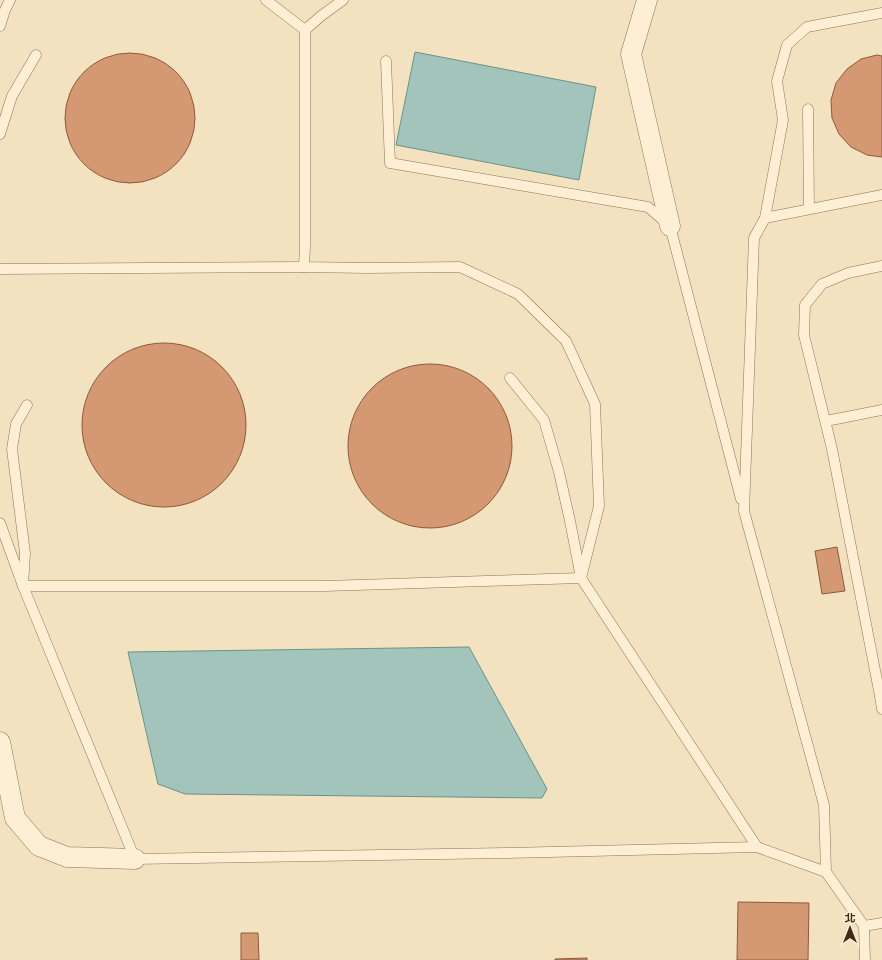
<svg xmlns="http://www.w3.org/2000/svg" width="882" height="960" font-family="'Libre Baskerville','Noto Sans TC',serif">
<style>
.water{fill:#a3c4ba;stroke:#699388}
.building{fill:#d49972;stroke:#8f5939}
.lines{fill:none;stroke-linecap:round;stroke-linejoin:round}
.service-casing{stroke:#8e7256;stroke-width:11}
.minor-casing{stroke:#8e7256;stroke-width:21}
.service{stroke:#fcefd4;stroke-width:10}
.minor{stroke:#fcefd4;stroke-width:20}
</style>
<rect width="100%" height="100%" fill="#f2e2c0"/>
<g class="water">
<polygon points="415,52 596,87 579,180 396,145"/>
<polygon points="469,647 547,789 542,798 185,794 158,784 128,652"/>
</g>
<g class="building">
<circle cx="130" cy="118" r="65"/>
<polygon points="877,55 882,56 882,157 867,155 851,147 839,134 832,118 831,100 836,83 847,69 861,59"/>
<circle cx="164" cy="425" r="82"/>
<circle cx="430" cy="446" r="82"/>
<polygon points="837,547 845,591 822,594 815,551"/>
<polygon points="738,902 809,903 808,960 737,960"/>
<polygon points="241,933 258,933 259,960 241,960"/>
<polygon points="587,958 587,960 555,960 555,959"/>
</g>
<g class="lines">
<g class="service-casing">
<g id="service">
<polyline points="266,0 305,30"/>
<polyline points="882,13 807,27 787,45 777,81 783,120 765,218 882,195"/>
<polyline points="0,26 5,10 10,0"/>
<polyline points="386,61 390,163 648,207 670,226 741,499"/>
<polyline points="808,109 809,209"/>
<polyline points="0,134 12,96 36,55"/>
<polyline points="765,218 754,238 744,511 824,805 826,872 864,926 882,923"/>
<polyline points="882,266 848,273 822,284 805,305 804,335 832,449 880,696 882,696"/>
<polyline points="0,269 304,267"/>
<polyline points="510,378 544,420 559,472 570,521 581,578 757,847"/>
<polyline points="27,405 16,424 12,449 25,553 23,586 135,859 506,853 757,847 826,872"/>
<polyline points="826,421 882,410"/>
<polyline points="0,523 23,586 324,586 581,578 599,506 595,404 566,341 518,294 460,267 366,268 304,267 305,246 305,30 321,16 343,0"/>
<polyline points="880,696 882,709"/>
<polyline points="864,926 865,960"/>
</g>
</g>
<g class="minor-casing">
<g id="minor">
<polyline points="647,0 631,54 670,226"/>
<polyline points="0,742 15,818 39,846 67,857 135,859"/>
</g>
</g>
<use href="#service" class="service"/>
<use href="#minor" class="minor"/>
</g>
<g transform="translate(850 928)" stroke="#f9ecd1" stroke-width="3" paint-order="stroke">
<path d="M0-3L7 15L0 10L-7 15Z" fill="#3c2b1c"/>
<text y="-6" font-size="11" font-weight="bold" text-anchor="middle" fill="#3c2b1c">北</text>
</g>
</svg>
